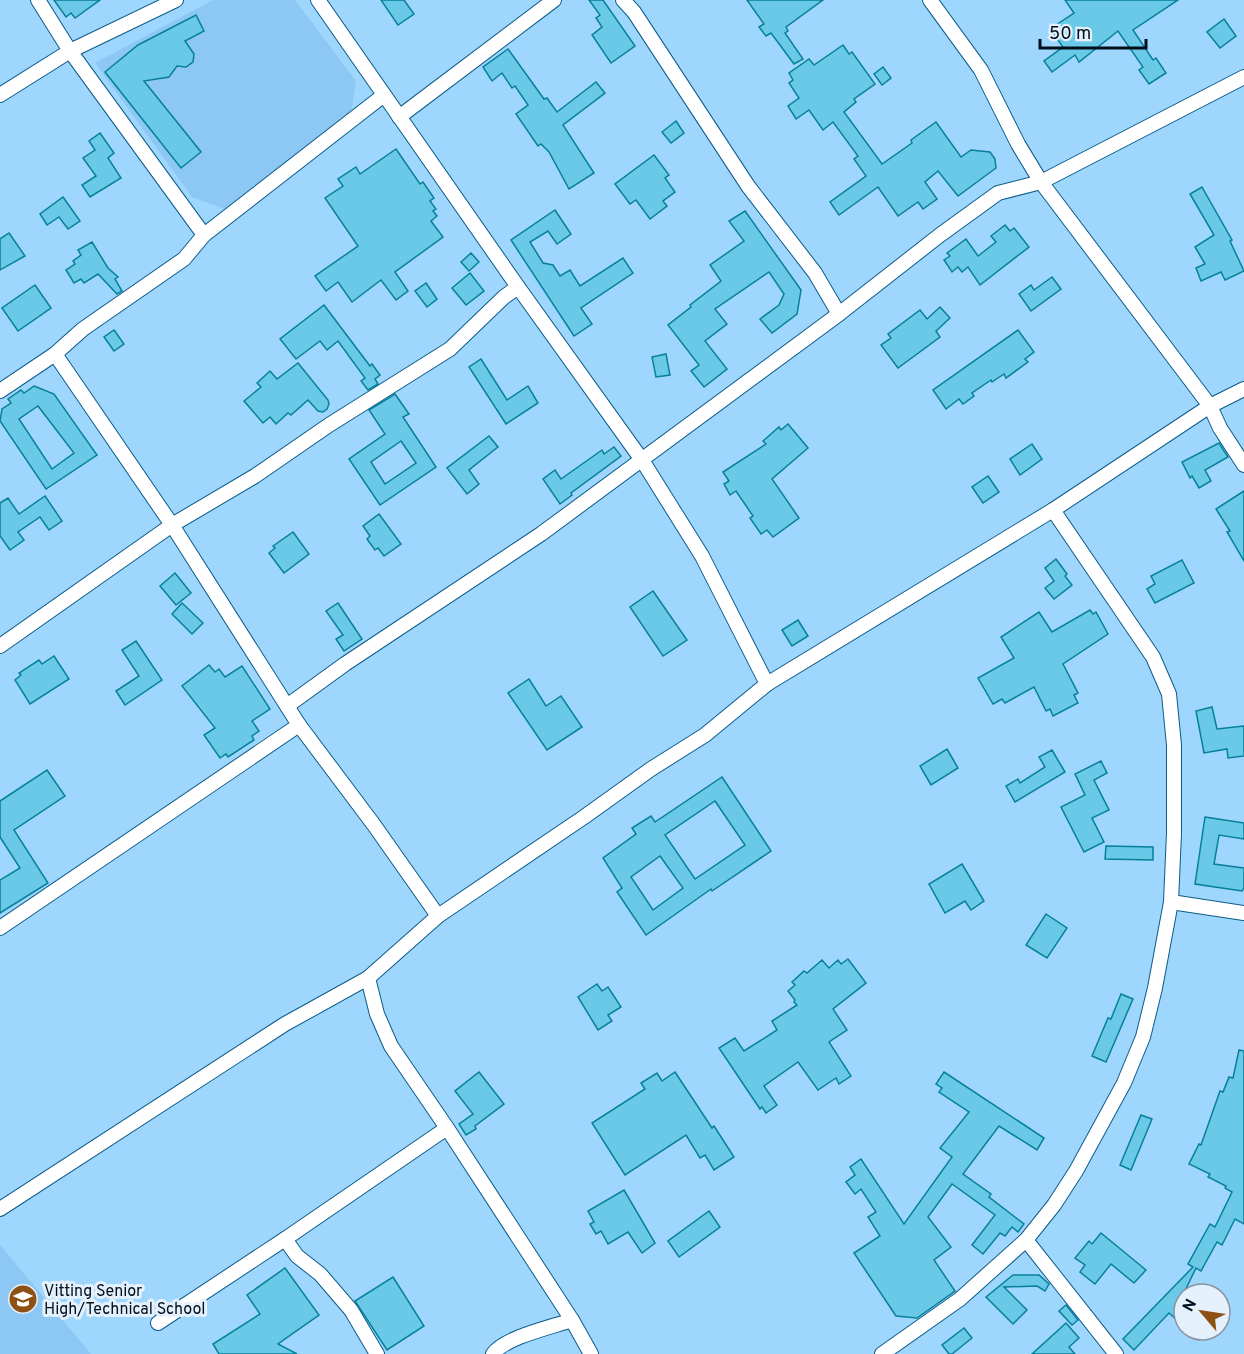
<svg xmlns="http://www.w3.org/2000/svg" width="1244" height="1354" font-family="Overpass,sans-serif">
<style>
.built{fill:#8cc8f3}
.building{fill:#69c9e6;stroke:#06809b;stroke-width:1.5;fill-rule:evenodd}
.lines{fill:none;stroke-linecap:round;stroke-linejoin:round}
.minor-casing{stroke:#0b5c88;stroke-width:16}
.minor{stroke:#fff;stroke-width:14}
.labels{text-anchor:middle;stroke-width:6;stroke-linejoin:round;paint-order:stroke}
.poi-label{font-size:16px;fill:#000e1b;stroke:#e4f1fc;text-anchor:start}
</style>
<rect width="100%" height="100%" fill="#9fd6fe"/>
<g class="built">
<polygon points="213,0 295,0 356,81 351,114 227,210 192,197 95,63"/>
<polygon points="0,1245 91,1354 0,1354"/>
</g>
<g class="building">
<polygon points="54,0 100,0 75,18 71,13 66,17"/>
<polygon points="381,0 404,0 414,14 398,25"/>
<polygon points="589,0 603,0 635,46 611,63 592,35 602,27 596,18 600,15"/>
<polygon points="747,0 823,0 786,27 788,31 785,33 803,59 794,64 771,33 766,36 759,27 764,24"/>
<polygon points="1065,0 1178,0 1133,30 1153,60 1156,58 1166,73 1149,84 1139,70 1143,67 1118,31 1079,62 1075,55 1052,72 1044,61 1063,47 1050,29 1074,13"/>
<polygon points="196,15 204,31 185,41 194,54 193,62 186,67 177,66 169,77 144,81 201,152 181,168 105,72 138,45"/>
<polygon points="1224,19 1236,36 1220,48 1207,32"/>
<polygon points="843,45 849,54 852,52 875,84 854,99 856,102 844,112 882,164 912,143 911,140 936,122 961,157 971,150 990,152 995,159 996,168 958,196 938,171 925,182 937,199 923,209 918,202 898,216 878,187 839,215 830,202 866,176 854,159 858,156 833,122 823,130 809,110 796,119 788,106 799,98 789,83 793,80 789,73 809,59 814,65"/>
<polygon points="508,49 544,99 547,98 557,112 596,82 605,93 563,125 594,173 569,189 549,152 541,144 538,146 516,114 528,105 515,86 512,88 502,73 492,81 483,67"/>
<polygon points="883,67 891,78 882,85 874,74"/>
<polygon points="676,121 684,133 671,143 662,132"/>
<polygon points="100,133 114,153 108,158 121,178 90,197 82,185 96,176 83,158 95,150 89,141"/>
<polygon points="396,149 420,184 423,182 434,198 430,201 436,209 433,211 437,216 431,221 443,237 395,272 408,291 396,300 381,280 352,302 338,282 326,291 315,276 358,246 325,198 343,186 338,179 356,167 360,174"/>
<polygon points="654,155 669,175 665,178 675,192 663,201 667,206 650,219 636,200 630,204 615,184"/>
<polygon points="1202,187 1232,240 1230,241 1244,271 1225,280 1221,272 1201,281 1196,268 1205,264 1195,247 1214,235 1190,194"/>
<polygon points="63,197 80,221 68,229 59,217 47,225 40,214"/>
<polygon points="555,210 571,234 557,244 548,231 530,242 543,263 553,265 560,276 570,270 580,286 623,258 633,273 581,308 592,324 574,336 511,240"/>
<polygon points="745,211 801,290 797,314 772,333 760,319 779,305 784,294 769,272 715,309 727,324 705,341 727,369 704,387 691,371 699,365 668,325 691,307 690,305 721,281 710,265 744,241 729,221"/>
<polygon points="1005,225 1010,231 1014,228 1029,247 980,285 968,267 962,272 958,267 952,272 944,260 950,256 947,253 966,239 978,256 996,242 991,236"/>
<polygon points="9,233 25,256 0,270 0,239"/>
<polygon points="92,242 108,268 118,277 115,279 122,291 117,294 98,274 84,283 81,279 74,283 66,270 75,264 73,261 81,255 78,250"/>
<polygon points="471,253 479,262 469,271 461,262"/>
<polygon points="470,273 484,291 466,305 452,288"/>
<polygon points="1052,277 1061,289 1031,311 1019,294 1031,285 1034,290"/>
<polygon points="426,283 437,299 427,307 415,291"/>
<polygon points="35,285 51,308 18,331 2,308"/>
<polygon points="324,305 370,366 372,364 380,375 375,379 378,384 368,390 361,381 365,378 338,341 327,350 320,341 296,359 280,339"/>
<polygon points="940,307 950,318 936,331 940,337 898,368 881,345 891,338 888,334 920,310 927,319"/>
<polygon points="114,330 124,344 114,351 104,337"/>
<polygon points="1018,330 1034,352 1025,359 1028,362 1006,378 1004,374 992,382 991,380 972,393 974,396 963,404 959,399 946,409 933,390"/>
<polygon points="666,354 670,375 656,377 652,357"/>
<polygon points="481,359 507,400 528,386 538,403 506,424 469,367"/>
<polygon points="298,363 328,400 329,404 327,409 323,412 318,411 308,400 291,415 288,413 276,424 270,417 263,423 244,401 261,387 257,383 270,371 277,379"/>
<path d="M34,386L54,394L97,455L46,489L0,421L2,409L11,403L8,399L21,390L24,393ZM38,406L74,453L52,469L19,419Z"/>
<path d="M395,394L409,414L403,417L436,467L380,505L349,459L385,434L369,410ZM401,441L416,463L385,484L371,462Z"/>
<polygon points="788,424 808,448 772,479 799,518 773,537 767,530 761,534 750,518 753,516 736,491 730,495 724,484 729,481 723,472 766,444 763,441 779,427 781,430"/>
<polygon points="489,436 498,447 469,470 479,484 467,494 447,468"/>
<polygon points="1219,443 1228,457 1205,470 1211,481 1199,488 1192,476 1190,478 1182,462"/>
<polygon points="1032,444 1042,459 1020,475 1010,459"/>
<polygon points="614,447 621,456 571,493 572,495 560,504 543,479 555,470 561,479 602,450 604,454"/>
<polygon points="988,476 999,492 983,503 972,487"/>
<polygon points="1244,491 1244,561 1227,532 1230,531 1216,509"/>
<polygon points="45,496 62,521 49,530 40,517 18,532 24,540 10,550 0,536 0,503 8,498 19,514"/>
<polygon points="379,514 401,544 384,556 378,548 375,550 367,539 370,536 363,526"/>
<polygon points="293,532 309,554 284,573 269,553 275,548 273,546"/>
<polygon points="1056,559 1067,574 1065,576 1072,585 1054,599 1045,588 1054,581 1045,568"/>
<polygon points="1182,560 1194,583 1155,603 1147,589 1155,584 1151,576"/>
<polygon points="175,573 191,593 176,605 160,586"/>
<polygon points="653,591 687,640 663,656 630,607"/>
<polygon points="182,603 203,623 192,634 172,614"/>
<polygon points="338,603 362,639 344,651 336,639 343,635 326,611"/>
<polygon points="1090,610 1093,614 1096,612 1108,634 1063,664 1078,693 1074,695 1078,703 1053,716 1050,709 1046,711 1034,687 1005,703 1002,699 993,704 978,678 1014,658 1001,637 1039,612 1052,632"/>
<polygon points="798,620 808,636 792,646 782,630"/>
<polygon points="136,641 162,680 125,705 116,691 139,676 122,650"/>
<polygon points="54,656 69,679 30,704 15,680 21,675 19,673 39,660 42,664"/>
<polygon points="209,665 215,672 219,669 225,677 242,666 270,709 252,721 259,731 252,736 254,740 228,757 226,754 220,758 204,735 215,728 182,686"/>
<polygon points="529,679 546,706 561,696 582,727 547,750 508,693"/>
<polygon points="1212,707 1217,729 1244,726 1244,756 1228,758 1227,749 1204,753 1196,711"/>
<polygon points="947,749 958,768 931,785 920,766"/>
<polygon points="1052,750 1065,772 1015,802 1006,786 1018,779 1020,783 1045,767 1039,757"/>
<polygon points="1101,761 1107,773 1094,780 1109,810 1092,818 1104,842 1084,852 1061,807 1085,795 1075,774"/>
<polygon points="47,770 65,796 14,830 48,883 0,913 0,880 20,868 0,837 0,801"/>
<path d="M722,777L771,851L712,891L711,889L646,935L617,892L622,888L603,858L636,834L632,828L651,816L655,822ZM715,801L745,845L695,879L665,835ZM660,856L683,888L653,910L631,877Z"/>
<polygon points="1205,817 1244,823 1244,839 1219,835 1214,864 1244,868 1244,888 1242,891 1195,884"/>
<polygon points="1106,846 1153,847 1153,860 1105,859"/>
<polygon points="962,864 984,901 971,910 965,901 945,913 929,884"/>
<polygon points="1046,914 1067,928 1047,958 1026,945"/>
<polygon points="848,959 866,983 833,1009 847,1030 829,1042 851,1076 839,1084 836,1078 818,1090 798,1062 764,1086 777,1105 766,1113 762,1107 760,1109 719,1048 735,1038 744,1051 777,1030 772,1021 797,1005 794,1002 795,1000 788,991 795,985 792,982 804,971 807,973 822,960 829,968 838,960 841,964"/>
<polygon points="597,984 602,991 608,987 621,1007 608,1015 612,1021 598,1030 578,997"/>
<polygon points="1121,994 1133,999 1106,1062 1092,1056 1108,1018 1111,1019"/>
<polygon points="1239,1050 1244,1051 1244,1224 1235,1219 1222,1245 1217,1242 1201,1271 1196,1268 1182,1297 1184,1299 1184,1326 1169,1313 1134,1350 1123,1339 1193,1267 1188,1264 1210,1224 1215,1227 1232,1192 1225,1188 1226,1186 1208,1177 1210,1174 1189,1164 1199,1144 1201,1145 1220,1091 1223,1092 1229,1077 1233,1078"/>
<polygon points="479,1072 504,1104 475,1126 476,1129 466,1135 459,1124 473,1114 455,1091"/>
<polygon points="675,1072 712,1128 714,1126 734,1157 714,1170 705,1155 700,1158 686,1135 625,1175 592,1123 645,1089 641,1083 657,1073 662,1081"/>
<polygon points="944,1072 1044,1138 1037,1150 999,1126 963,1174 991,1194 989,1197 1024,1224 1018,1232 1012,1227 1005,1236 1000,1233 983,1254 972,1245 995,1215 952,1184 928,1217 951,1247 934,1260 955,1291 917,1318 896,1316 854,1253 880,1236 868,1217 876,1212 861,1189 855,1194 846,1182 855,1175 850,1167 861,1159 904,1224 952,1157 940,1148 969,1112 939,1092 942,1088 936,1084"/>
<polygon points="1141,1115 1152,1119 1131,1170 1120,1165"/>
<polygon points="624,1190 655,1243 642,1253 628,1232 608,1244 601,1231 596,1234 590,1224 594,1222 588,1211"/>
<polygon points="709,1211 720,1227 679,1257 668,1241"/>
<polygon points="1101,1233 1146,1270 1134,1283 1111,1264 1095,1284 1080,1272 1085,1265 1075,1258 1089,1241 1092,1244"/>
<polygon points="285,1268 319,1315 278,1344 297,1354 219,1354 213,1344 260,1314 247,1295"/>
<polygon points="1013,1275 1039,1275 1049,1284 1045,1291 1037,1286 1004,1287 1027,1310 1013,1324 986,1297"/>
<polygon points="393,1277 424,1326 387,1350 355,1301"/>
<polygon points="1066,1305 1078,1320 1072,1325 1059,1311"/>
<polygon points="1066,1323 1079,1338 1069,1347 1075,1354 1032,1354"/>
<polygon points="964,1328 972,1338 952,1354 949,1354 942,1345"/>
</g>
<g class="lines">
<g class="minor-casing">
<g id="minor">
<polyline points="38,0 70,51 204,235"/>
<polyline points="318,0 518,287 642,460 702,556 767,684 705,735 651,769 584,817 438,916"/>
<polyline points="623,0 634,12 748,186 815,273 839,314"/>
<polyline points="1244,77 1041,182 1210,406 1220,428 1244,465"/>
<polyline points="0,95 70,51 176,0"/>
<polyline points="399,117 554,0"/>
<polyline points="55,354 172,525 299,725 374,825 438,916 368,978 377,1014 391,1046 447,1128 572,1320 591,1354"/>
<polyline points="0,391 55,354 83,329 184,259 204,235 384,95"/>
<polyline points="0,646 172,525 255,476 329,425 450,349 504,297 518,287"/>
<polyline points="767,684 1053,510 1210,406 1244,389"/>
<polyline points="287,706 345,664 541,534 839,314 940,235 998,193 1041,182 1018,144 981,70 930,0"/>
<polyline points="1171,902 1244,913"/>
<polyline points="0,928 299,725"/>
<polyline points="0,1209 285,1024 368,978"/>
<polyline points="285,1239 447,1128"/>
<polyline points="1026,1240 1116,1354"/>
<polyline points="158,1323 285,1239 297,1256 320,1274 351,1310 377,1354"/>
<path d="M493,1354C505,1337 552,1327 572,1320"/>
<polyline points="882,1354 960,1299 1026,1240 1054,1205 1076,1171 1124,1083 1143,1037 1155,988 1171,902 1174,833 1174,745 1169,694 1153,657 1053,510"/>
</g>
</g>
<use href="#minor" class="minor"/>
</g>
<defs>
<g id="school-disc" transform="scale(1.5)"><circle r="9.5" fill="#8e5113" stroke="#e4f1fc"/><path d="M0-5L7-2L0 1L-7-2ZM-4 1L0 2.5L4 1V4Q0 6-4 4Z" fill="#fff"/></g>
</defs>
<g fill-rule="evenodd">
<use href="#school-disc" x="23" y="1299"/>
</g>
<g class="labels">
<g class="poi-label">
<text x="44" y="1296">Vitting Senior<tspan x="44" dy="18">High/Technical School</tspan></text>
</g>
</g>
<g transform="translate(1202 1312) rotate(299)"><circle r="28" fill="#e4f1fc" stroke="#8996a2" stroke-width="1.5"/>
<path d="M0-4.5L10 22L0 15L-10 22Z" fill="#8e5113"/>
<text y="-9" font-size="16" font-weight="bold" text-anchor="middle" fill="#000e1b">N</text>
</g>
<path d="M1040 39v9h106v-9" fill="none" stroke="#000e1b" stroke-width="3"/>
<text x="1049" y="39" font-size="18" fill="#000e1b" stroke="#e4f1fc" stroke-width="4.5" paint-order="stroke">50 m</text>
</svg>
